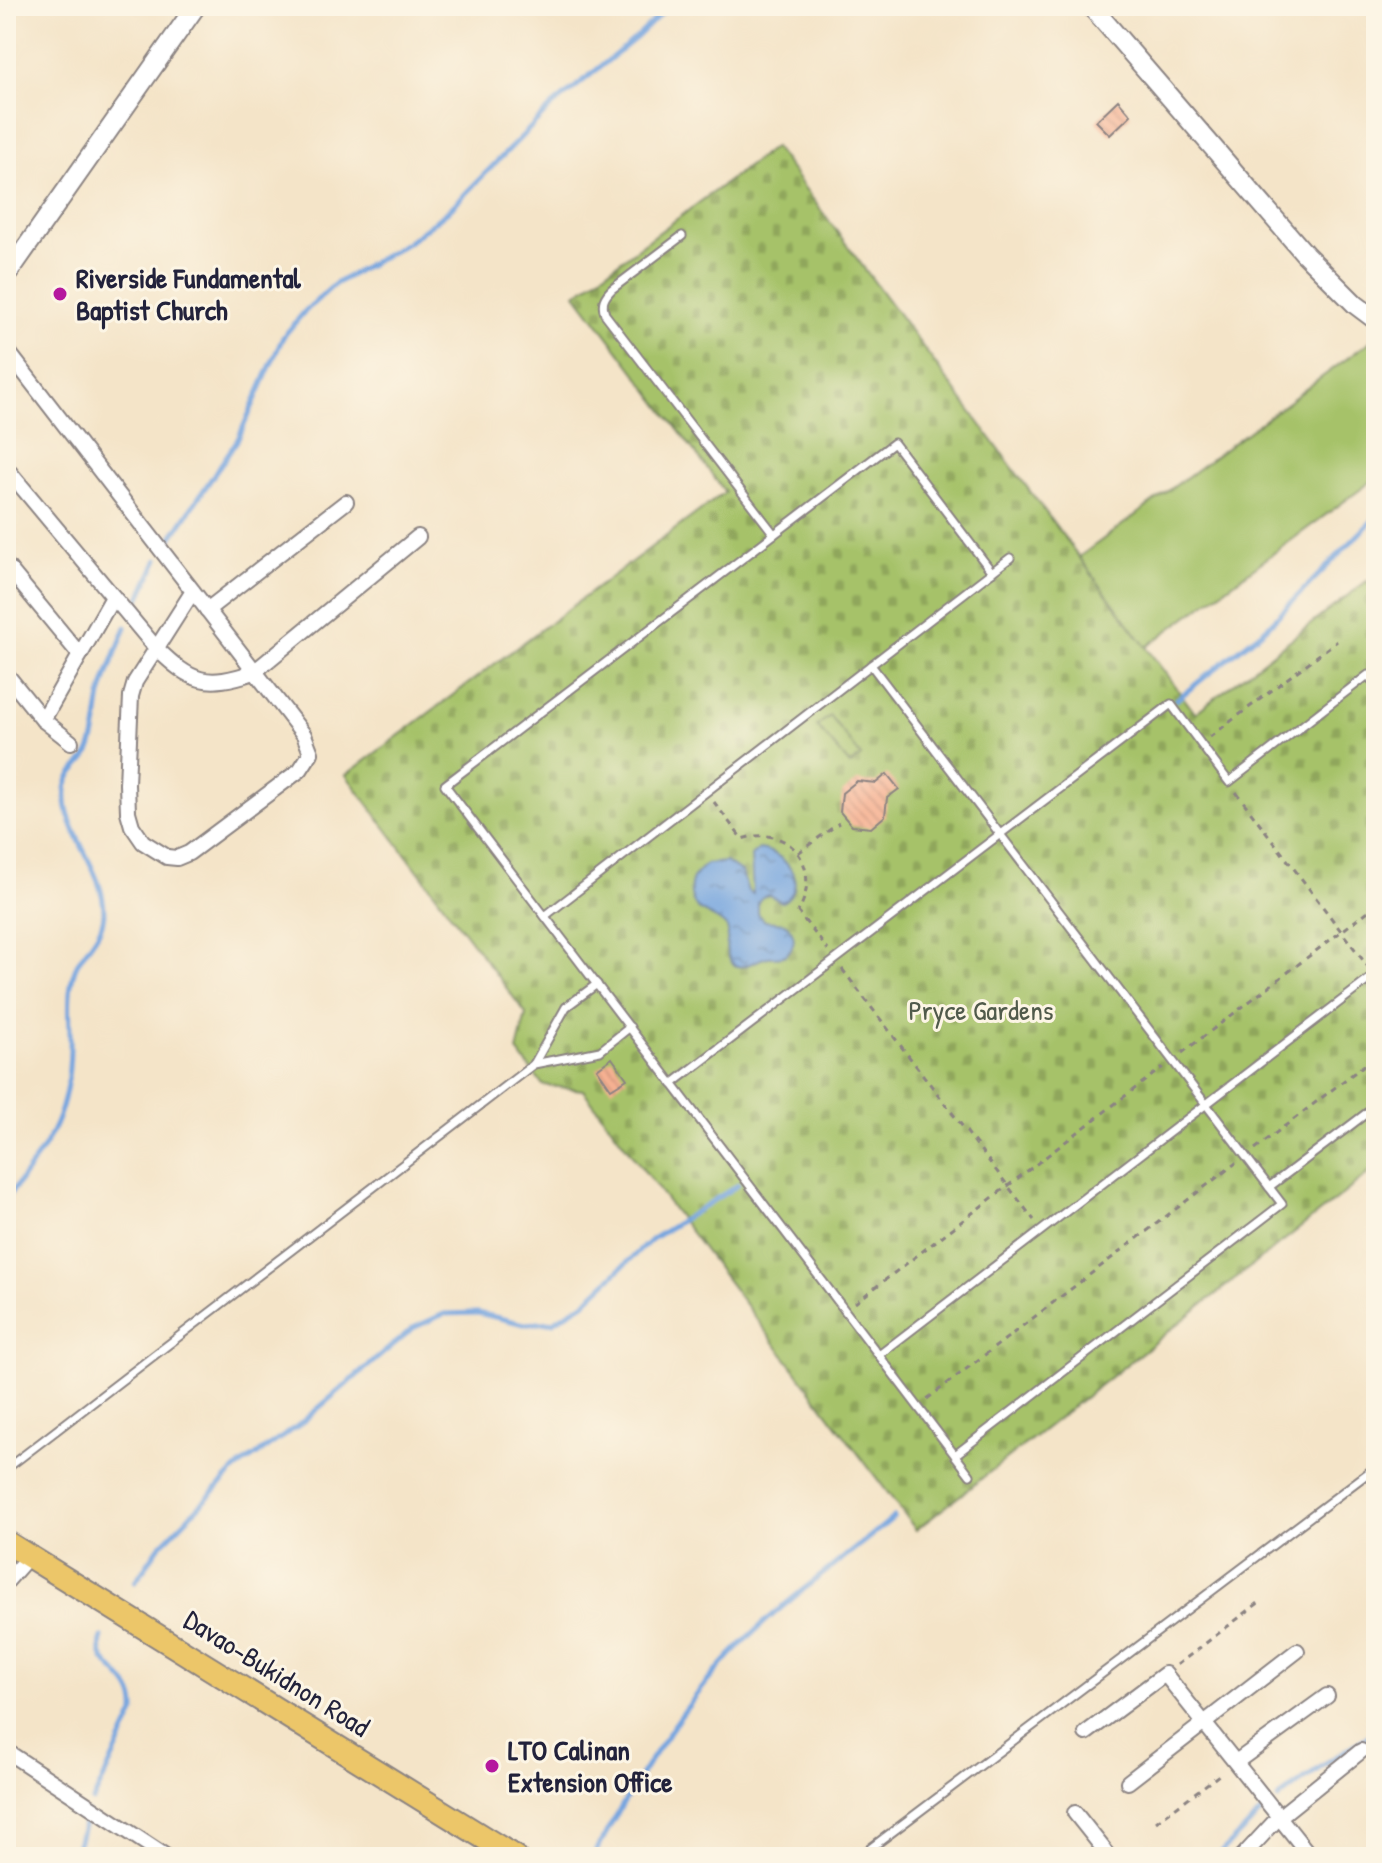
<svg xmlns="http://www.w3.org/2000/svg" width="1382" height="1863" font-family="'Patrick Hand',sans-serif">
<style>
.green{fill:#a6c269;stroke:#647252;stroke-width:2}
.cemetery{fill:url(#cemetery-stones);stroke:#647252;stroke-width:2}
.park{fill:url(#park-crowns);stroke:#647252;stroke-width:2}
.water{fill:url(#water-ripples);stroke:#4c648d;stroke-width:2}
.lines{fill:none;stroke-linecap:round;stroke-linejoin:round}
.stream{stroke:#76a5df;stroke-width:5}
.building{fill:url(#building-back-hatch)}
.service-casing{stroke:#8b8382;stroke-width:11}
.minor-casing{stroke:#8b8382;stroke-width:18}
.tertiary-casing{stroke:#8b8382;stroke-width:22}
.trunk-casing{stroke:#8b8382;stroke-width:26}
.path{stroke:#8b8382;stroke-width:3;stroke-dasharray:6 6;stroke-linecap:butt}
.service{stroke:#fff;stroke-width:7}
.minor{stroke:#fff;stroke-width:14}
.tertiary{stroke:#fff;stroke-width:18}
.trunk{stroke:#ecc669;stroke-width:22}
.poi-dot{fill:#b5179e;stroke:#fcf5e5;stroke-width:3}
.labels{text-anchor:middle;stroke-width:6;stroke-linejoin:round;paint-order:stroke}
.poi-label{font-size:28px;font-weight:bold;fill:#22223b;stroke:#fcf5e5;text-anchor:start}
.park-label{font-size:28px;fill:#505a4b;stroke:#fcf5e5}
.street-label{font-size:28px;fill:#22223b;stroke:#fcf5e5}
</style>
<defs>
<pattern id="cemetery-stones" width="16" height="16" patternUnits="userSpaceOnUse" patternTransform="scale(2)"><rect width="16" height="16" fill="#a6c269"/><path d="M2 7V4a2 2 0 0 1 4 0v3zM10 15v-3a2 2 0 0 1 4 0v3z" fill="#8fa65c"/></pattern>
<pattern id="park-crowns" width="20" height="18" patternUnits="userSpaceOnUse" patternTransform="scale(2)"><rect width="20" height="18" fill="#a6c269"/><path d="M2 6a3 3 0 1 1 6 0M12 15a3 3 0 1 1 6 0" fill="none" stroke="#8fa65c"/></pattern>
<pattern id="water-ripples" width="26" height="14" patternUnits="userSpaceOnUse" patternTransform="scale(2)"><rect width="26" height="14" fill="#76a5df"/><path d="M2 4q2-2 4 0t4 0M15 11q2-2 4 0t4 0" fill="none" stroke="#6086b6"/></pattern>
<pattern id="building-back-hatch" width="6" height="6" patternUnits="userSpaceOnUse" patternTransform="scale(2)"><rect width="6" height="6" fill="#f6b192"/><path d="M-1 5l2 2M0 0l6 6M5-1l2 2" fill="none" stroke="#d3987f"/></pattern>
</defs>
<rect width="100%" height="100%" fill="#fcf5e5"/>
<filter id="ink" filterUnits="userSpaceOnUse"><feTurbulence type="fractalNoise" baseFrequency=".0125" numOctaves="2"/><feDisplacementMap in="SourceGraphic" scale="16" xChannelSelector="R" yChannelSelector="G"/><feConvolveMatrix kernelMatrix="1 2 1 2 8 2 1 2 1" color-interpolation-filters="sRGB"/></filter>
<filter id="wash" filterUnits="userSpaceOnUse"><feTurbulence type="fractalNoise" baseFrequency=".006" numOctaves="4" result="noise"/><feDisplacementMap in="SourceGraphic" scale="32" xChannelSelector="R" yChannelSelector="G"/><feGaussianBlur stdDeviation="1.8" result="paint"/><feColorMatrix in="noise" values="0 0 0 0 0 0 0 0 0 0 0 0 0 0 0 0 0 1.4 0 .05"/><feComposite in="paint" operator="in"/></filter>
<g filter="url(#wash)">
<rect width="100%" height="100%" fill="#f4e4c8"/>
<polygon class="green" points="1376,337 1376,478 1146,647 1079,557"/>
<polygon class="cemetery" points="774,147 1195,713 1367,581 1376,592 1376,1168 916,1530 583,1090 543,1085 517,1051 526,1014 346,775 725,492 576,294"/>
<polygon class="park" points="830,716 861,756 850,765 817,726"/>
<path class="water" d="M759,849C785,851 811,886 782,902L769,895L762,897L758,902V914L765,921L785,923C796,933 797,944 786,955C779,958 775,956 768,957C754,959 734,980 727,952C724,944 731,935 727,928C721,918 704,915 696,907C686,890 690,876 706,864L726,862L742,873L748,891L753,894L751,856Z"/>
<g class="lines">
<g class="stream">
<polyline points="168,543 238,439 283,337 305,311 335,284 407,243 448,211 551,107 637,37 669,6"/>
<polyline points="134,610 158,559"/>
<polyline points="1176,700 1265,629 1376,517"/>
<path d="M6,1200C47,1144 69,1120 70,1048C71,1023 66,993 75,969C83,948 104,936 104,911C104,869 62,830 66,790C67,774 80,767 88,755C97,738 97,715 101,696C107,672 117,650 126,627"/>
<polyline points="135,1582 159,1547 236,1469 295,1428 413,1328 444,1314 478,1313 524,1324 553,1322 584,1303 652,1239 738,1185"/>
<polyline points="1278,1799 1329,1761 1376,1731"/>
<path d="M93,1801L135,1711C137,1673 91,1669 102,1637"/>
<polyline points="74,1857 87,1813"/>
<path d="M593,1857C628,1792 670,1725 718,1669C766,1613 837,1565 894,1517"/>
<polyline points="1216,1857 1264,1810"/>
</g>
</g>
<g id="blocks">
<g class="building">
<polygon points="1118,100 1131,115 1110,135 1096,121"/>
<polygon points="887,774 899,789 887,798 885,816 871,828 852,826 840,812 842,793 857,781 876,783"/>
<polygon points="612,1058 627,1079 611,1089 597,1069"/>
</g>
</g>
</g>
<g filter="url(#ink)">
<use href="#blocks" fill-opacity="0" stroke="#8b8382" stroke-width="2"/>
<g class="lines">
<g class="service-casing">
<g id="service">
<path d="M682,236L612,289C604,297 601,303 605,314L774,534"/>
<polyline points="871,665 1282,1204 955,1455"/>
<polyline points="545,916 1010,558"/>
<polyline points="534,1064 600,1051 630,1027"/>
<polyline points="672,1084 1171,704 1229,782 1368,675 1376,686"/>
<polyline points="1269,1187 1376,1106"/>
<polyline points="879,1355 1376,974"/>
<polyline points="6,1469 534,1064 566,1007 597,984"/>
<polyline points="970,1475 445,785 894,443 992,572"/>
<polyline points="859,1857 1376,1467"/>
</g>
</g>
<g class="minor-casing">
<g id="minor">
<polyline points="6,349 304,735 311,753 300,770 189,853 177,858 167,857 143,842 132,826 128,812 127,784 131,696 135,682 193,591"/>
<path d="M6,468L156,648C192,683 206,688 254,672L418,537"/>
<polyline points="6,565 80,655"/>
<polyline points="207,610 346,502"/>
<polyline points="6,674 43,720 71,742"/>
<polyline points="43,720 113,597"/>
<polyline points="6,1582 29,1556"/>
<polyline points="1086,1733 1165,1674 1311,1857"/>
<polyline points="6,1751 167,1857"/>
<polyline points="1236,1762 1327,1696"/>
<polyline points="1128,1782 1297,1651"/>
<polyline points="1075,1813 1110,1857"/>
<polyline points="1242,1857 1279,1817 1361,1751"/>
</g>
</g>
<g class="tertiary-casing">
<g id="tertiary">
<polyline points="1091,6 1305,254 1356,305 1376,320"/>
<polyline points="6,276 196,6"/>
</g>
</g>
<g class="trunk-casing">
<polyline id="trunk" points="6,1542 515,1857"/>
</g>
<g class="path">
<polyline points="1210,737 1337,641"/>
<polyline points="1236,792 1369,968"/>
<path d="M714,802L742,839C791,823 823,868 798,912L828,950"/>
<polyline points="798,853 839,823"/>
<polyline points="842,969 1034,1220"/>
<polyline points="1182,1053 1376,905"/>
<polyline points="1255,1149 1376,1056"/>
<polyline points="855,1303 1163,1067"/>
<polyline points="927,1399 1236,1163"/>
<polyline points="1177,1665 1261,1601"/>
<polyline points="1156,1822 1223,1772"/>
</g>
<use href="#service" class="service"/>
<use href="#minor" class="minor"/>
<use href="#tertiary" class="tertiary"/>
<use href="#trunk" class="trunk"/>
</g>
</g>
<g class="poi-dot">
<circle cx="60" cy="294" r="8"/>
<circle cx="492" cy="1766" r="8"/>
</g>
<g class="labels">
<g class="poi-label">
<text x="76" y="288">Riverside Fundamental<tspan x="76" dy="32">Baptist Church</tspan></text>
<text x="508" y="1760">LTO Calinan<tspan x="508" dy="32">Extension Office</tspan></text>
</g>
<g class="park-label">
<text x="981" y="1020">Pryce Gardens</text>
</g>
<g class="street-label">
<text transform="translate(277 1673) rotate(32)" y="10">Davao-Bukidnon Road</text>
</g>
</g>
<rect width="1382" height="1863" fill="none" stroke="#fcf5e5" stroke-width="32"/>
</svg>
